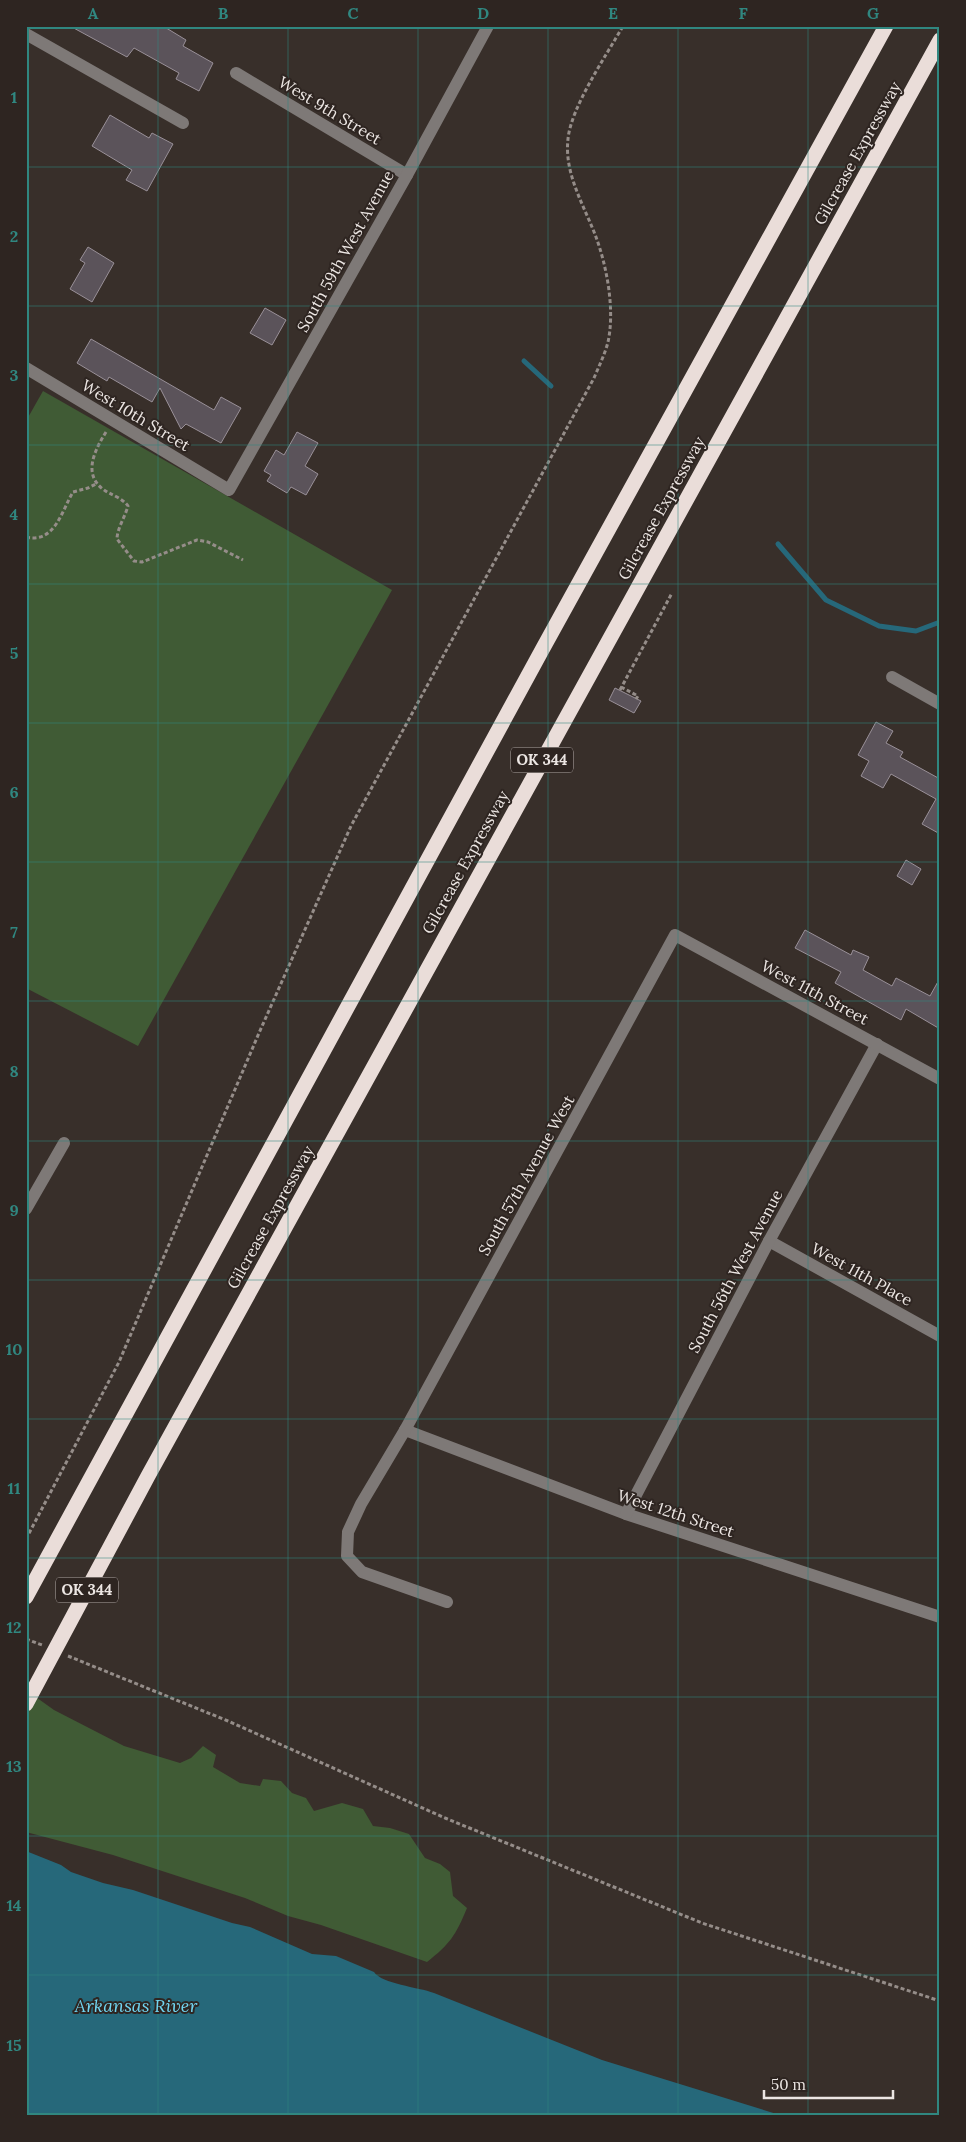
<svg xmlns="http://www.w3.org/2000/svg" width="966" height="2142" font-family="Lora,serif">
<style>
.green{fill:#405b35}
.water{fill:#26687a}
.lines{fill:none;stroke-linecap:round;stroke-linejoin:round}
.stream{stroke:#26687a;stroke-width:5}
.building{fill:#5b535a;stroke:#999098}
.path{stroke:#958d89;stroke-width:3;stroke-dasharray:4 2.5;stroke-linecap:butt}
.minor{stroke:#7e7977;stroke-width:12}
.highway{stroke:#eaddd9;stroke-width:15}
.grid{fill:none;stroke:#308780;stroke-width:1;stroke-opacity:0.55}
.labels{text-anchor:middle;stroke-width:4;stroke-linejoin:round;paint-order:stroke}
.shield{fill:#2e2521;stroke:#b3aca9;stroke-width:1}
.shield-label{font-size:15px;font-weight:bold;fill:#ece6e3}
.street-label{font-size:16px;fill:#ece6e3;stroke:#2e2521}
.water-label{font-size:18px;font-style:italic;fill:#71d5f1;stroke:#2e2521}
.neatline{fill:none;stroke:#308780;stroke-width:2}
.grid-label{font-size:16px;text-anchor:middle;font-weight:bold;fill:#308780}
</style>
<rect width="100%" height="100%" fill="#382f2a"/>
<g class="green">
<polygon points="43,391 392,590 138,1046 26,988 26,421"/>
<path d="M26,1690L54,1710L124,1746L180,1763L191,1758L203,1746L216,1755L213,1767L240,1783L260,1786L263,1779L281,1781L292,1793L306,1798L314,1811L342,1803L363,1809L373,1826L390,1828L409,1834L425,1858L440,1864L450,1872L453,1896L467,1908C456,1935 450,1944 427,1962L321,1925L288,1916L245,1898L113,1855L26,1832Z"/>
</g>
<path class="water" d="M26,1851L61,1865L71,1872L103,1883L133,1890L232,1923L250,1927L312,1954L336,1956L374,1972C382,1984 418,1987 434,1993L602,2060L783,2116H26Z"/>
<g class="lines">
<g class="stream">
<polyline points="524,361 551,386"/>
<polyline points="778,544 826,600 879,626 916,631 940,622"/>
</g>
</g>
<g class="building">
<polygon points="70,26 163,26 186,40 183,46 213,63 199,91 176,79 179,73 134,48 127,57"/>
<polygon points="110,115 149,138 152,133 173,144 147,191 126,180 132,170 92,146"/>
<polygon points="88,247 114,263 92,302 70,289 85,263 80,260"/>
<polygon points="265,308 286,320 272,345 250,333"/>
<polygon points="91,339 214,410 221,397 241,408 221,443 186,424 181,429 160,388 152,402 109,377 107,381 77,363"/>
<polygon points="297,432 318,443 305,466 318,474 306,495 291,487 287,493 267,481 271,475 264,471 276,450 284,455"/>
<polygon points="615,688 641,701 634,713 609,700"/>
<polygon points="876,722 893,731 886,743 903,752 900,757 940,779 940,834 922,824 936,799 891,774 883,788 861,776 869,761 858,755"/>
<polygon points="906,860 921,869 912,885 897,876"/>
<polygon points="805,930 851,955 853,950 869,957 863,970 892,986 896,978 930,996 940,978 940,1029 906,1009 901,1020 835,983 841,972 795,948"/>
</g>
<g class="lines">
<g class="path">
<path d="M106,432C93,453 81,478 109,493C115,496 124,500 128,506C125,517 117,529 117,539L134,561L142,562L197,540L208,542L243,560"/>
<path d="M26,537C55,544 62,510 73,492L88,488L96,484"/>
<polyline points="621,687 638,696 636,699"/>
<polyline points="620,690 672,593"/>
<path d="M26,1539L119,1362L259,1033L351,826L594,378C599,366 605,354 608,342C615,310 607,267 596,237C584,205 564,174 568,139C571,107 606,56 623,26"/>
<polyline points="26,1639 42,1645"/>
<polyline points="68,1656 228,1721 445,1818 702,1923 940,2001"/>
</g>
<g class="minor">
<polyline points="26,34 183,123"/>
<polyline points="236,73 407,175"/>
<polyline points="26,368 229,490 407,175 488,26"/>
<polyline points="892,677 940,704"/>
<polyline points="26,1209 64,1143"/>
<polyline points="769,1241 940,1336"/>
<polyline points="405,1430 626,1514 940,1617"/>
<polyline points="626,1514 769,1241 877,1044"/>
<polyline points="447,1602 362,1572 347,1556 348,1532 361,1504 405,1430 675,935 940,1079"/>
</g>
<g class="highway">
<polyline points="26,1597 542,650 886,26"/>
<polyline points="26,1704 148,1476 940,40"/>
</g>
</g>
<path class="grid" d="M158,26V2116M288,26V2116M418,26V2116M548,26V2116M678,26V2116M808,26V2116M26,167H940M26,306H940M26,445H940M26,584H940M26,723H940M26,862H940M26,1001H940M26,1141H940M26,1280H940M26,1419H940M26,1558H940M26,1697H940M26,1836H940M26,1975H940"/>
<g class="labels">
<g class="shield">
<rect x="511" y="747.5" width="62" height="25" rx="4"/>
<rect x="56" y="1577.5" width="62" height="25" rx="4"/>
</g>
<g class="shield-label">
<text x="542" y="765">OK 344</text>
<text x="87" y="1595">OK 344</text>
</g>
<g class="street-label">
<text transform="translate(330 110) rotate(31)" y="6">West 9th Street</text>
<text transform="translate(857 153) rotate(-61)" y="6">Gilcrease Expressway</text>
<text transform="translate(345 251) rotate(-61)" y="6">South 59th West Avenue</text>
<text transform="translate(136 415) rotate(31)" y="6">West 10th Street</text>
<text transform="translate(661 508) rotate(-61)" y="6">Gilcrease Expressway</text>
<text transform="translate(465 862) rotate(-61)" y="6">Gilcrease Expressway</text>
<text transform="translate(815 992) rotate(28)" y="6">West 11th Street</text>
<text transform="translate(526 1175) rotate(-61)" y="6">South 57th Avenue West</text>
<text transform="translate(270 1217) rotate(-61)" y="6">Gilcrease Expressway</text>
<text transform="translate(735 1271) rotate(-62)" y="6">South 56th West Avenue</text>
<text transform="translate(862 1274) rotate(29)" y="6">West 11th Place</text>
<text transform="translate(676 1513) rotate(18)" y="6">West 12th Street</text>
</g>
<g class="water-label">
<text x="136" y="2012">Arkansas River</text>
</g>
</g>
<rect width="966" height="2142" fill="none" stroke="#2e2521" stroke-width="55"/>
<path d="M764 2090v8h129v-8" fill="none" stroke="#ece6e3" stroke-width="2.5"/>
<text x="771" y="2090" font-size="15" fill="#ece6e3" stroke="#2e2521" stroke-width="4" paint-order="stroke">50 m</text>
<rect x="28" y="28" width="910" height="2086" class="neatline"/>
<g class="grid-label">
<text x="93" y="19">A</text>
<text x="223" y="19">B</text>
<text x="353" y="19">C</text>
<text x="483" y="19">D</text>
<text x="613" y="19">E</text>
<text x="743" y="19">F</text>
<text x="873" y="19">G</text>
<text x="14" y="103">1</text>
<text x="14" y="242">2</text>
<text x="14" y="381">3</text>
<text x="14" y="520">4</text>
<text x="14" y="659">5</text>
<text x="14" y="798">6</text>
<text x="14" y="938">7</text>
<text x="14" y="1077">8</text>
<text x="14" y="1216">9</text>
<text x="14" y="1355">10</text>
<text x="14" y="1494">11</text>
<text x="14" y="1633">12</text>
<text x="14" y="1772">13</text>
<text x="14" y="1911">14</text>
<text x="14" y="2051">15</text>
</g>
</svg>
